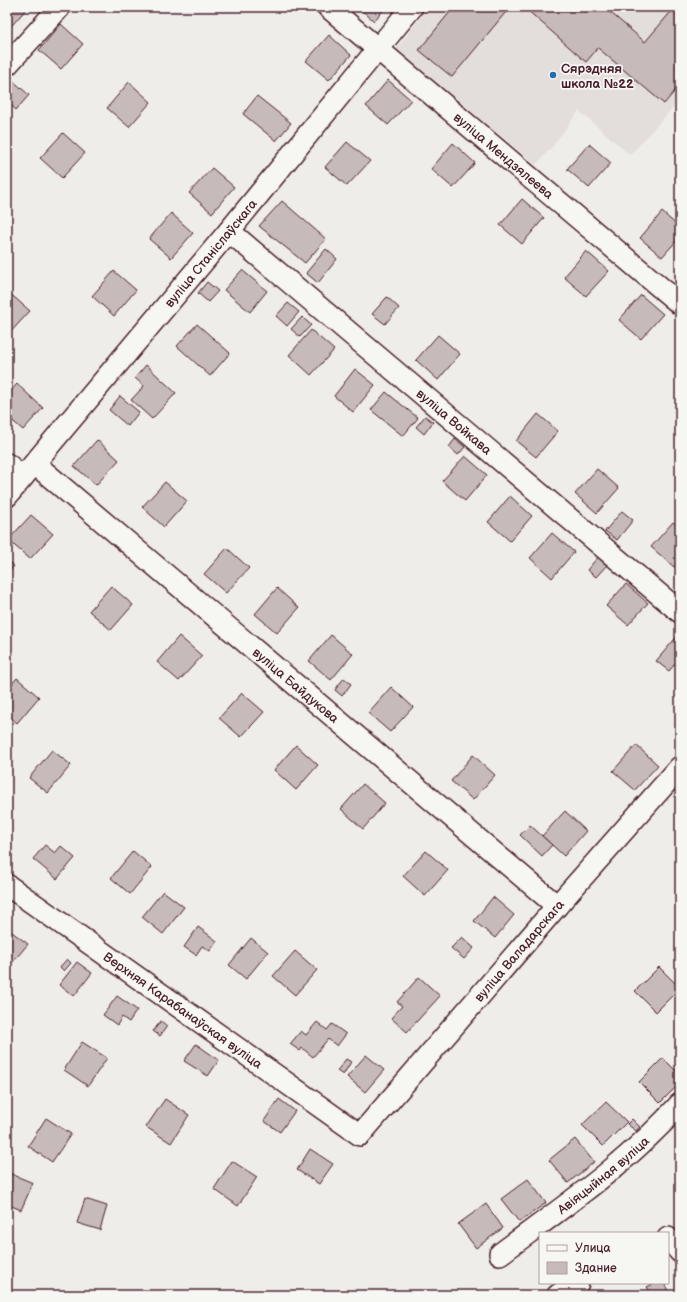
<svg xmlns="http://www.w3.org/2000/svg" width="687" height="1302" font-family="'Balsamiq Sans',sans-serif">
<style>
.built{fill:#e3dedc}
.building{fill:#c6babb;stroke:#4a1f2b}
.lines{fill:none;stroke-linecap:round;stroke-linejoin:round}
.street-casing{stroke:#4a1f2b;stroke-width:24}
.street{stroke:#f6f6f2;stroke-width:21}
.poi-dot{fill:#1f6fb2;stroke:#f6f6f2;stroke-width:1.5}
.labels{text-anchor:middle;stroke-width:3.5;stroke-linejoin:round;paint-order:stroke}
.poi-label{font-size:13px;font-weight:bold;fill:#4a1f2b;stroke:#f6f6f2;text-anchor:start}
.street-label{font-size:13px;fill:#4a1f2b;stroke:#f6f6f2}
</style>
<rect width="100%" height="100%" fill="#efedea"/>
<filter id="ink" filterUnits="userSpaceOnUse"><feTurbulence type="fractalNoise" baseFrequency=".025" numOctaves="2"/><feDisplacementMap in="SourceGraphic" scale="8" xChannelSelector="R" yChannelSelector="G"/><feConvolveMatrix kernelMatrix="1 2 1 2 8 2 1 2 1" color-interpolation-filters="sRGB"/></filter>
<g filter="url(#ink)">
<polygon class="built" points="428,7 680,7 680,100 630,155 579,111 552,147 536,165 396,49"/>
<g class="building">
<polygon points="7,7 28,7 7,31"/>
<polygon points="358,7 386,7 374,21"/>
<polygon points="454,7 510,7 452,77 419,50"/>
<polygon points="526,7 604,7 645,42 675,7 680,7 680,85 664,104 598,48 586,62 525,8"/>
<polygon points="61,24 83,44 61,69 39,50"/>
<polygon points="329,35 351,55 329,80 306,61"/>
<polygon points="11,79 29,95 16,110 9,103 7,106 7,84"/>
<polygon points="388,80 411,100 388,125 366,106"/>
<polygon points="129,82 151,102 129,127 107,108"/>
<polygon points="257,96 291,123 276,141 243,114"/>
<polygon points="63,133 85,153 62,178 40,158"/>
<polygon points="347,142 370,161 347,186 325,167"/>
<polygon points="453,143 475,163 453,188 431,169"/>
<polygon points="589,144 611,163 589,188 567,169"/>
<polygon points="212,168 234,187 212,213 189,193"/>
<polygon points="522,199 544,218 522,244 500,225"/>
<polygon points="282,201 326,239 305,263 259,226"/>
<polygon points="662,212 680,228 680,237 662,257 640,238"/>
<polygon points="171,213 193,233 171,258 149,239"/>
<polygon points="326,249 337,259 318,283 306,273"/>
<polygon points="586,251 609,271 586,296 564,277"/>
<polygon points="242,270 267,291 250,312 224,290"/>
<polygon points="114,271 136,290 114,316 92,296"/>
<polygon points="207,282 218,291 208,302 198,293"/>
<polygon points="7,291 30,311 7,336"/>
<polygon points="641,295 663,314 641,339 619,320"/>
<polygon points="387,297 399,308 385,324 372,314"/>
<polygon points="288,303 299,312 287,326 276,316"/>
<polygon points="302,317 311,325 300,337 291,329"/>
<polygon points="197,324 230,353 210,376 177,346"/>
<polygon points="311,330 334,350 311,375 289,355"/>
<polygon points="438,335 460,354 438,380 416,360"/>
<polygon points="146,365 176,393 152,419 131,400 144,386 135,378"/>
<polygon points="355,369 375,385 353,412 334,396"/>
<polygon points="17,384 43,408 23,430 7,416 7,395"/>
<polygon points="386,392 418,418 403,436 371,410"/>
<polygon points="120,396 139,412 128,426 109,410"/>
<polygon points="538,414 558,431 536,457 516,441"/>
<polygon points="425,416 433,422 424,434 416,427"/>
<polygon points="455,439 465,447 458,455 449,447"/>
<polygon points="97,440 119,460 96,485 74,466"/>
<polygon points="465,456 487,475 465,501 442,481"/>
<polygon points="597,469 619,488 597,513 575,494"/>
<polygon points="165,482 187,501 164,527 142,507"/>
<polygon points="510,496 532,516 510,541 488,522"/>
<polygon points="622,511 633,520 617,540 605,531"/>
<polygon points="31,515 53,534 30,559 8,540"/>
<polygon points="673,522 680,528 680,560 674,567 651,547"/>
<polygon points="552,533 574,552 552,578 530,558"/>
<polygon points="227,548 249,568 226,593 204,574"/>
<polygon points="598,557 607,565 596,577 587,570"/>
<polygon points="7,560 14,566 7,574"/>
<polygon points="626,584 648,603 628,625 606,606"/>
<polygon points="111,586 133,605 111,630 89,611"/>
<polygon points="277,588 299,608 277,633 255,614"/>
<polygon points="680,633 680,658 669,671 656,661"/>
<polygon points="331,635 353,654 331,680 309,661"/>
<polygon points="179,636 202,656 179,681 157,662"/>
<polygon points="17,678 39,697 17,723 7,714 7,689"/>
<polygon points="344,678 351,684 342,696 335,690"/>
<polygon points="391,687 413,707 390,732 368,713"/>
<polygon points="242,693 264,712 241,737 219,718"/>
<polygon points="296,745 318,765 296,790 274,770"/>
<polygon points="636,745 658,765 635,790 613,771"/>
<polygon points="52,750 71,765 48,793 29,778"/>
<polygon points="473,755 495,775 473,800 451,781"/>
<polygon points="363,784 385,803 363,829 341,809"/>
<polygon points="565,811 586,831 564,856 542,836"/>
<polygon points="530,825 552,845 542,856 520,835"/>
<polygon points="45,845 55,853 61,846 75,858 57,879 33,859"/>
<polygon points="133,851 152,867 130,894 111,878"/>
<polygon points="426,851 448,870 425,896 403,876"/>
<polygon points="163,891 184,907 163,934 142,917"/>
<polygon points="493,897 514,915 495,938 474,921"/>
<polygon points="198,927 217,941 210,951 202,946 196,955 184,947"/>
<polygon points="12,932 28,944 12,963 7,958 7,938"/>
<polygon points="462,937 474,948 464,959 451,948"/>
<polygon points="251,938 268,952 246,979 229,965"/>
<polygon points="295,951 317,970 295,995 273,976"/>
<polygon points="67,959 71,963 64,971 60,967"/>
<polygon points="77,962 92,973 74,996 59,985"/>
<polygon points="659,967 680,988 656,1012 635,991"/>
<polygon points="419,977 440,996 407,1032 391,1018 402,1006 397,1002"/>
<polygon points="117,996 137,1010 129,1022 122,1017 117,1025 103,1015"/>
<polygon points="161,1021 167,1026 160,1036 153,1031"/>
<polygon points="317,1022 327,1030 332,1024 346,1034 337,1046 328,1039 313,1057 302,1048 300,1051 290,1044 301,1031 306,1035"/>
<polygon points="82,1042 107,1058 88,1086 64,1070"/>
<polygon points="196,1044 219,1060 208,1076 184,1061"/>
<polygon points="366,1055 384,1070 365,1092 347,1077"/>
<polygon points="663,1058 680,1075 680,1083 660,1103 639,1082"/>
<polygon points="346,1059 351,1062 343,1075 337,1071"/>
<polygon points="165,1099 189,1115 171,1143 146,1127"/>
<polygon points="279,1099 295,1111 280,1132 264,1121"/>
<polygon points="606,1102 627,1122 603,1146 582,1125"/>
<polygon points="46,1118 71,1134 52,1162 28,1146"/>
<polygon points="632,1119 640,1127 636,1131 627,1124"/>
<polygon points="575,1139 594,1162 568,1183 549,1160"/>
<polygon points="310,1149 333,1164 319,1184 297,1170"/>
<polygon points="232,1161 257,1177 238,1206 214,1189"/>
<polygon points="9,1173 33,1183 21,1210 7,1204 7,1177"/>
<polygon points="528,1179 546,1203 519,1222 501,1199"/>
<polygon points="85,1199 107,1206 100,1230 77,1223"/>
<polygon points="486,1204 503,1228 476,1248 458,1224"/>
<polygon points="655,1283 665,1283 671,1295 652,1295 647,1287"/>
</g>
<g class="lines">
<g class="street-casing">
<g id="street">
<path id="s1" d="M328,7L680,304"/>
<polyline points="7,65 60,7"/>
<path id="s2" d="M229,231L680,612"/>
<polyline points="7,464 23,477"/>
<path id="s3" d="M35,464L557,906"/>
<path id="s4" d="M7,496L229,231L412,7"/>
<path id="s5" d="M7,885L360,1135L557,906L680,767"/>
<polyline points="668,1238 680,1252"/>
<path id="s6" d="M500,1254C563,1207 628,1163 680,1104"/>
<polyline points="558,1295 578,1283"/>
</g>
</g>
<use href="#street" class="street"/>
</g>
</g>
<circle class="poi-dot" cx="553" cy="75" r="4"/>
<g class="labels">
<g class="poi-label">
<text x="561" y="73">Сярэдняя<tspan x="561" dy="15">школа №22</tspan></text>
</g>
<g class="street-label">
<text dy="5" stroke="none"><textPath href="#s1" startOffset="230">вуліца Мендзялеева</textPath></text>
<text dy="5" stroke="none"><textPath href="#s4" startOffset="317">вуліца Станіслаўскага</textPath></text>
<text dy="5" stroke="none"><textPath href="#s2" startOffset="295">вуліца Войкава</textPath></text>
<text dy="5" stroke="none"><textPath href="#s3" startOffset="342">вуліца Байдукова</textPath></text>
<text dy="5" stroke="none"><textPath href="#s5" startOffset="676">вуліца Валадарскага</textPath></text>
<text dy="5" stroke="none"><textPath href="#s5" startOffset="216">Верхняя Карабанаўская вуліца</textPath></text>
<text dy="5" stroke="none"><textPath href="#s6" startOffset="130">Авіяцыйная вуліца</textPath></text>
</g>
</g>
<rect width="687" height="1302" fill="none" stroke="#f6f6f2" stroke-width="24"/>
<rect x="12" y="12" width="663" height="1278" fill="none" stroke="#4a1f2b" stroke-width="1.5" filter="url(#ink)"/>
<rect x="539" y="1232" width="130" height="52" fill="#f6f6f2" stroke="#b1a0a2"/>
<rect x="547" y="1245" width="20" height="6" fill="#f6f6f2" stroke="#b1a0a2"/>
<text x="575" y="1252" font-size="12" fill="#4a1f2b">Улица</text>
<rect x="547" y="1262" width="20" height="12" fill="#c6babb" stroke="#b1a0a2"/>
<text x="575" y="1272" font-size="12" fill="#4a1f2b">Здание</text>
</svg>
